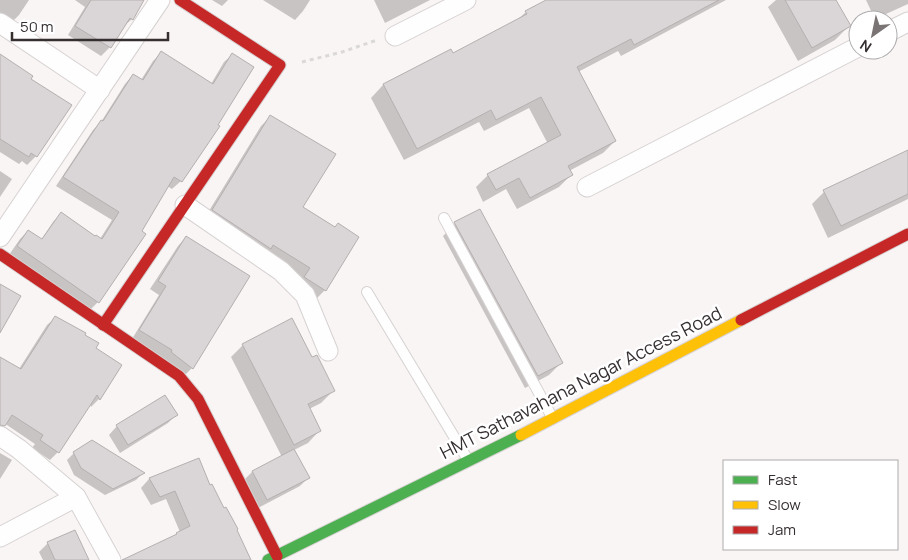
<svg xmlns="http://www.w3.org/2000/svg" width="908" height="560" font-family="Manrope,sans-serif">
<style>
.shadow{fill:#0003}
.building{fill:#dad5d6;stroke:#b5afb0}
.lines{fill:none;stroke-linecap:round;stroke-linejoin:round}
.lane-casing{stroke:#d7d2d2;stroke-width:12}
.street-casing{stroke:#d7d2d2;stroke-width:21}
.fast-casing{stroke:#d7d2d2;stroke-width:13}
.slow-casing{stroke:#d7d2d2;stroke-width:13}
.jam-casing{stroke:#d7d2d2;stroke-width:13}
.path{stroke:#dad8d8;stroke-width:3;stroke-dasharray:4 4;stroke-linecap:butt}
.lane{stroke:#fefefe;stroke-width:10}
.street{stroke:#fefefe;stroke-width:19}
.fast{stroke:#4caf50;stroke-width:11}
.slow{stroke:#ffc107;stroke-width:11}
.jam{stroke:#c62828;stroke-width:11}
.labels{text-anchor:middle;stroke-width:5;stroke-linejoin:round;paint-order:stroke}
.street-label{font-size:18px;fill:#352f30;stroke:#fff}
</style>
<rect width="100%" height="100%" fill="#faf5f5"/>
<g class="shadow">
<polygon points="0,0 29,0 19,15 11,23 0,17"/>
<polygon points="75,0 143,0 132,19 123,27 110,47 101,56 68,35 85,7"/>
<polygon points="212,0 228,0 222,6"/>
<polygon points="263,0 310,0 303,11 295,20"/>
<polygon points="374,0 430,0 385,23"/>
<polygon points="549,0 726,0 621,56 618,51 578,72 615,141 603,153 569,171 571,175 559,187 517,209 506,189 483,202 476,187 488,175 548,144 529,108 484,131 479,122 404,160 371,98 383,85 450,50 453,55 517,20 526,12"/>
<polygon points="776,0 835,0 849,26 835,40 798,61 768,7"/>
<polygon points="866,0 908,0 908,4 875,19"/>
<polygon points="161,53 211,84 224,62 233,54 181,181 172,189 167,186 98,302 90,310 9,255 20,239 28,231 41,240 53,222 61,214 95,238 100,239 112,220 56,186 93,130 101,122 125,84 133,75 141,80 153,61"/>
<polygon points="0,55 29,80 70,105 36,156 27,165 22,161 19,164 0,152"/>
<polygon points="270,117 301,208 325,290 316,299 296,286 302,277 204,219 261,126"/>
<polygon points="908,151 908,199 828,238 812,204 824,192"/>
<polygon points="0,171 12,179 0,197"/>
<polygon points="455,224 561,363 549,375 525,388 443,236"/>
<polygon points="186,237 192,368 184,376 132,339 159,295 150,289 178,246"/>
<polygon points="56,317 83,336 94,349 121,365 99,399 91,407 90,405 58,452 50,460 32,448 35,444 4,423 0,427 0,358 19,369 47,325"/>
<polygon points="243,345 312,359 334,390 321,403 309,409 320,430 308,443 294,450 308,478 300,486 258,508 244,480 252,472 282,457 231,357"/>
<polygon points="165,397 176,415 168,423 120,453 109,435 117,426"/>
<polygon points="0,453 12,460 0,479"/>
<polygon points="74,453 143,473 136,480 105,495 74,475 67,460"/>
<polygon points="198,460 209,486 235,530 250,560 134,560 180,532 166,499 151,505 141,488 149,479"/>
<polygon points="48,543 87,560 43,560 39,552"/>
</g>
<g class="building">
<polygon points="91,0 144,0 133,20 130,18 111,48 75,26"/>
<polygon points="546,0 719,0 634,45 631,39 577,67 616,141 568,166 573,175 530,198 519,178 496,190 487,174 561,135 541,97 496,120 491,110 417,149 383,84 451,49 453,53 527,14 525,11"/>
<polygon points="785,0 836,0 851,26 812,48"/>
<polygon points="161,51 213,84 232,53 254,67 218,125 220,126 182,182 174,177 142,231 146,234 99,303 17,246 28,230 42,239 61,212 95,236 96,235 102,239 119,212 63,177 101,120 103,121 133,74 143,80"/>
<polygon points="0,54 33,76 31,79 72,105 37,157 31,153 29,157 0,139"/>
<polygon points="270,115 336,154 303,207 335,227 338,223 359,237 326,291 304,277 310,268 273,245 271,249 212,210"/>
<polygon points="908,150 908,194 841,226 823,190"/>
<polygon points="480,209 563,363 538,376 454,222"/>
<polygon points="186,236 250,276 193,369 171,352 172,350 139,330 166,286 158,281"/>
<polygon points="0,284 21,296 0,333"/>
<polygon points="55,316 86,333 85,335 99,343 96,348 122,365 100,400 97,395 59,453 40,440 43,435 12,415 5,426 0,425 0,357 21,369"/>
<polygon points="292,318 312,357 317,355 335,391 308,404 321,431 294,445 242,344"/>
<polygon points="165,395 178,415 128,445 116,425"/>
<polygon points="92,440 145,473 113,489 81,468 73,452"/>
<polygon points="294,449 310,478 267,500 252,471"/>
<polygon points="199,458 210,485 212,484 224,508 226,507 238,529 237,530 251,560 122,560 177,534 176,533 190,526 175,491 160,497 149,478"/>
<polygon points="75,530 89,560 55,560 47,542"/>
</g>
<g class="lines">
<g class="lane-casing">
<g id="lane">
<polyline points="444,218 552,417"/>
<polyline points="367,292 468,460"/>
</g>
</g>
<g class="street-casing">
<g id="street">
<polyline points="0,23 100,90"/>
<polyline points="888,32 908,22"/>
<polyline points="395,36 466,0"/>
<polyline points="587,187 858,47"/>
<polyline points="185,205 281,271 305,295 328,351"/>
<polyline points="0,237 160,0"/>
<polyline points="0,436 19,449 76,497 111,560"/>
<polyline points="0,537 76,497"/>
</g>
</g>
<g class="fast-casing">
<polyline id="fast" points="268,560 521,435"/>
</g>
<g class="slow-casing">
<polyline id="slow" points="521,435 741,320"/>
</g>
<g class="jam-casing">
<g id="jam">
<polyline points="0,254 179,376 198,399 277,556"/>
<polyline points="741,320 908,234"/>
<polyline points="103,325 280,65 180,0"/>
</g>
</g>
<polyline class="path" points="302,62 342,52 377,40"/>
<use href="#lane" class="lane"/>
<use href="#street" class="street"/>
<use href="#fast" class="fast"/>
<use href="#slow" class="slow"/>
<use href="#jam" class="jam"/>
</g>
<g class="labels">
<g class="street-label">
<text transform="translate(581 383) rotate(-27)" y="6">HMT Sathavahana Nagar Access Road</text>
</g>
</g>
<rect x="723" y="460" width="175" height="90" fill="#ffffff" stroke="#aeacac"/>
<rect x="733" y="476" width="25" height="8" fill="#4caf50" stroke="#aeacac"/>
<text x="768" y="485" font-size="15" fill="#352f30">Fast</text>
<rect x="733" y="501" width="25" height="8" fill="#ffc107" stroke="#aeacac"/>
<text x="768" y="510" font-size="15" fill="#352f30">Slow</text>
<rect x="733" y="526" width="25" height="8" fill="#c62828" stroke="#aeacac"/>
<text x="768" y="535" font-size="15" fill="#352f30">Jam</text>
<g transform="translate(873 35) rotate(213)"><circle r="24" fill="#ffffff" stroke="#aeacac"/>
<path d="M0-4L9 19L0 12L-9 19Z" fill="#7a7475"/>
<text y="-8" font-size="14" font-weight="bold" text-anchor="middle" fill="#352f30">N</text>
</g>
<path d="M12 32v8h156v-8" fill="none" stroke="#352f30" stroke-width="2.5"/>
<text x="20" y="32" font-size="15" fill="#352f30" stroke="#ffffff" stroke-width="4" paint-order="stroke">50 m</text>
</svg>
